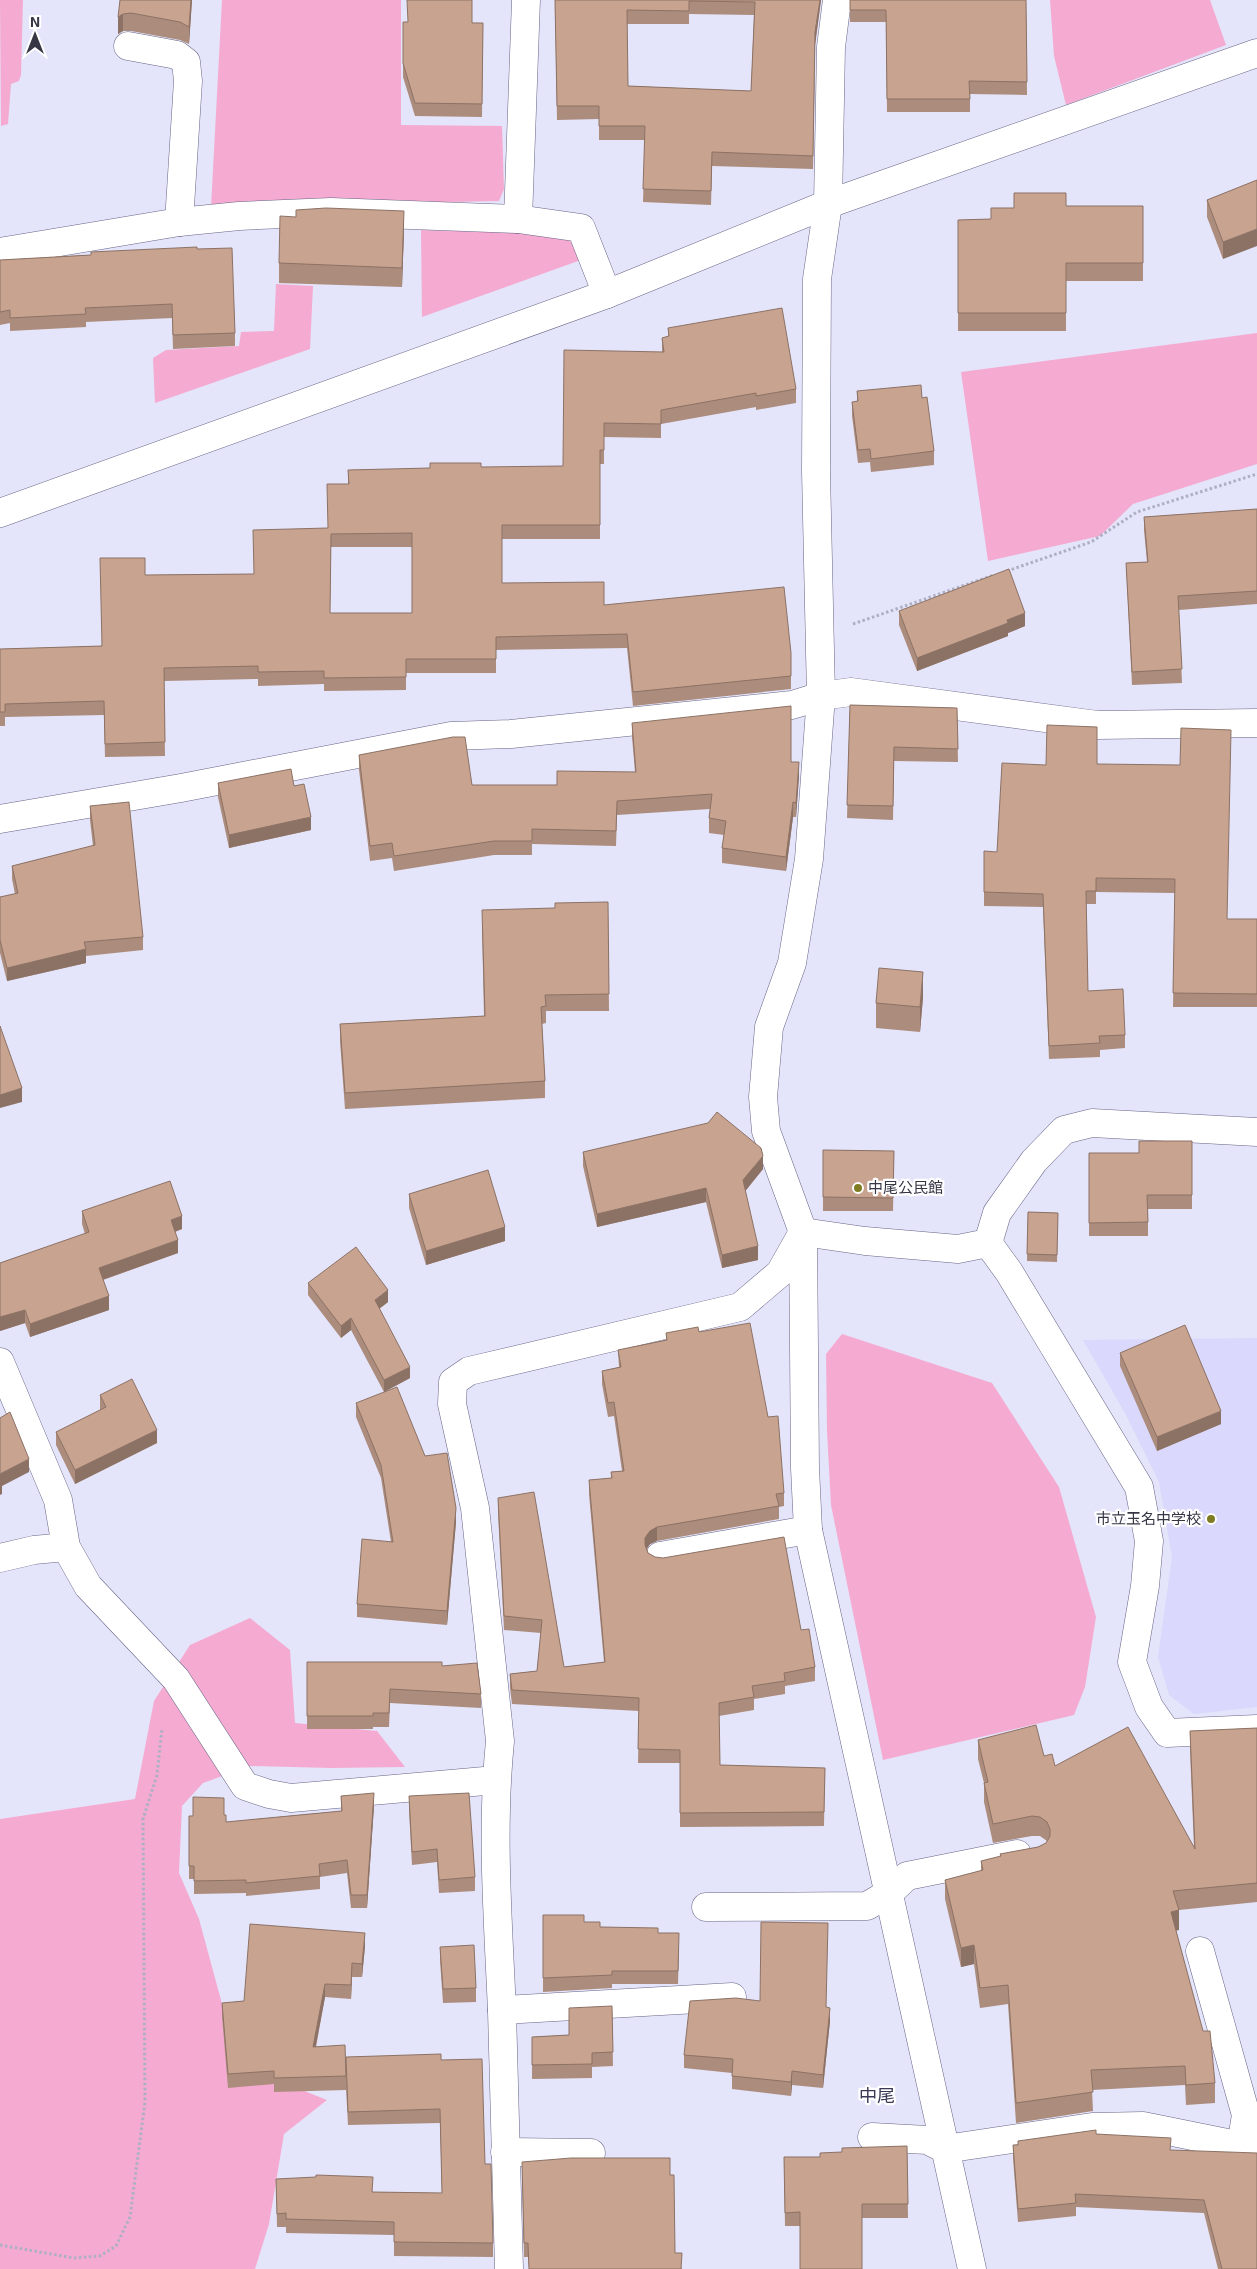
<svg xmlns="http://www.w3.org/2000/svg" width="1257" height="2269" font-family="'Exo 2','Noto Sans JP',sans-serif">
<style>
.built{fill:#dad8fc}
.green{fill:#f5abd1}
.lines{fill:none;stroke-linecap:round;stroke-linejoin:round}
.minor-casing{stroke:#676586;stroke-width:29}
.path{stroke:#afafc3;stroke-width:3;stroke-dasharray:2.5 2.5;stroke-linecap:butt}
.minor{stroke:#fff;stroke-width:28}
.wall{fill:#ac8c7c;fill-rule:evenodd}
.shaded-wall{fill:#8c7265}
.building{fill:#c8a390;stroke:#8c7265;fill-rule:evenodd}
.poi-dot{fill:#7f7c23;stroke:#fff;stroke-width:2}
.labels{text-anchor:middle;stroke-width:4.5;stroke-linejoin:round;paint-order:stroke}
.poi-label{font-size:15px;fill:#373645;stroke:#fff;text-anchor:start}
.quarter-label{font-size:18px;fill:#3b3956;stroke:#fff}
</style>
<rect width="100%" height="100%" fill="#e4e4fa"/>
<polygon class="built" points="1257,1338 1257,1707 1194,1714 1169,1695 1158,1657 1172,1557 1159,1482 1125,1413 1083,1340"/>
<g class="green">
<polygon points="0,0 23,0 21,75 19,81 11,84 8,124 1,126"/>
<polygon points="222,0 401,0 401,125 502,126 504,189 499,201 211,207"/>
<polygon points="1050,0 1210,0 1226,45 1066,105 1054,56"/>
<path d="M421,230L563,234C572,243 579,248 578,261L422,317Z"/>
<polygon points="276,284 313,286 310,349 155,403 153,358 166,350 239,346 241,332 274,331"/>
<polygon points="1257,333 1257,464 1133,504 1100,536 988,561 961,372"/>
<polygon points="842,1334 992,1383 1059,1487 1096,1617 1085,1687 1074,1715 883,1760 831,1505 827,1431 826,1354"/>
<polygon points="250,1618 290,1650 295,1723 377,1731 405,1767 331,1768 250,1766 203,1783 182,1806 179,1873 199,1919 228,2026 282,2082 327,2100 284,2134 269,2224 255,2269 0,2269 0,1819 135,1799 154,1701 190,1645"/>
</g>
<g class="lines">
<g class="minor-casing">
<g id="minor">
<polyline points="837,0 831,47 828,204 817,279 816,471 821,696 809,859 792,963 769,1027 763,1097 766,1131 803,1232 805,1468 808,1530 972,2269"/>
<polyline points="128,46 177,55 186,62 188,81 179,222"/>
<polyline points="518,219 526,0"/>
<polyline points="0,252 179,222 239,216 331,212 518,219 581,228 607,294"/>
<polyline points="0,513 607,294 828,204 1257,53"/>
<polyline points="0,819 181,788 451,736 511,734 792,705 821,696 851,692 1097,725 1257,723"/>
<polyline points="803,1232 865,1241 958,1249 988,1243"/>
<polyline points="988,1243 1009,1272 1139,1487 1149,1541 1145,1586 1132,1662 1149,1707 1167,1733 1257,1729"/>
<polyline points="988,1243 997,1213 1034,1161 1064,1130 1092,1123 1257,1132"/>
<polyline points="0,1362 58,1500 66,1547 88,1586 176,1679 245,1786 269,1794 291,1798 496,1780"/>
<polyline points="660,1556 808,1530"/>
<polyline points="0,1558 34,1550 66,1547"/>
<polyline points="706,1907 867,1906 889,1893 907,1876 1017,1854"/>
<polyline points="1200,1951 1246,2115 1241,2146"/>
<polyline points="502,2010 732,1997"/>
<polyline points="872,2137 927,2140 945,2149 1092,2127 1143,2126 1257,2149"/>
<polyline points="505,2152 591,2153"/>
<path d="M509,2269C506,2183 505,2097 502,2011C498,1920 491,1831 500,1741L475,1508L452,1404L453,1382L469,1371L740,1307L780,1273L802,1234"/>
</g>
</g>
<g class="path">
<polyline points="1007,571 1091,542 1137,512 1257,474"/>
<polyline points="853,624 994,575"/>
<polyline points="0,2245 74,2258 100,2256 116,2246 130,2217 145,2102 143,1819 157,1775 162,1728"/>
</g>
<use href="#minor" class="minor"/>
</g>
<g class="wall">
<polygon points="120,0 192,0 189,44 180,40 131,31 123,31 118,34"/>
<path d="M555,0H821L815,45L813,169L712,166L711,205L643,202L645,140H599V119L557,120ZM689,14L754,15L751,91L628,86L627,24H689Z"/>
<polygon points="1026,0 1027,95 970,94 970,112 887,112 886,22 850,22 850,10"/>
<polygon points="403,22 483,23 482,117 415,116 403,77"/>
<polygon points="1257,180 1223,259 1207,217 1207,200"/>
<polygon points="1066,206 1143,206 1143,281 1066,281 1066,331 958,331 958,220 991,219 1014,208"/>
<polygon points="296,217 404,230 402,287 279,283 279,263"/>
<polygon points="197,249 235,333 235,346 173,349 172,318 86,322 86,327 10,331 10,323 0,325 0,260"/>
<path d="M668,328L796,389V403L756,410V407L661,424V438L604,437V464H600V539H502V583L604,605L791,653V689L633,706L627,648L496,650V673H406V690L324,691V684L258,686V679L164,681L165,756L105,757L104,715L5,717V726H0V649L101,646L145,575L254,574L328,528L348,484V470L563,466L662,352V338L668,337ZM331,547H412V613H330Z"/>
<polygon points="857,391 922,398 934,451 934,465 871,472 870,462 858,463 852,416 852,402 857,402"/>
<polygon points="1257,509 1257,604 1179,610 1182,683 1132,685 1126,563 1147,562 1144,530 1144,517"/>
<polygon points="899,611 1025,626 1008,633 1008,636 917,671 899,625"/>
<polygon points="850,705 957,708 958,762 894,761 893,820 847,818"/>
<polygon points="632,723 791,762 799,776 796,817 793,817 786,871 722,863 722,848 724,835 709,833 709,818 710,809 617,815 616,846 532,844 532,855 494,855 394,871 392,858 370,861 359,770 359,755 472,785 557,785 635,772 632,737"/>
<polygon points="1097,764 1227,919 1257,919 1257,1007 1173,1007 1175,893 1096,892 1096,904 1086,904 1088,991 1125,1035 1125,1048 1100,1050 1100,1057 1049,1059 1043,907 984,906 984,892 997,852 1046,765"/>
<polygon points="218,783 294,786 311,830 229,848 218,797"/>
<polygon points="90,806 143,937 143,950 86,956 86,963 7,981 0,953 0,897 15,894 12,879 12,866 93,846 90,820"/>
<polygon points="608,902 609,1011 546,1011 546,1023 542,1024 545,1081 545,1098 345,1109 340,1041 340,1024 484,1016 482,927 555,908"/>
<polygon points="923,997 920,1032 876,1028 876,1003"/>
<polygon points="1192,1141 1192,1209 1148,1209 1148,1236 1089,1236 1089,1153 1139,1153"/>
<polygon points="823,1150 894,1151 893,1211 823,1211"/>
<polygon points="583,1152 763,1169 745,1191 758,1260 722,1268 706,1202 597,1227 583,1166"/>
<polygon points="409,1194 505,1241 426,1265 409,1208"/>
<polygon points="82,1211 182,1229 175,1232 178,1253 103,1280 109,1310 30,1337 25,1323 0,1331 0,1263 85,1234 82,1224"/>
<polygon points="1028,1212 1058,1213 1057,1262 1027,1261"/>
<polygon points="308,1283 388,1302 379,1309 410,1378 384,1392 351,1330 341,1338 308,1295"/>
<polygon points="699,1332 768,1417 784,1493 784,1506 779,1507 779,1519 657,1541 650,1544 647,1549 648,1553 655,1557 801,1630 815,1667 815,1681 785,1686 785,1694 754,1699 754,1710 719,1716 720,1765 825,1768 824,1826 680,1827 680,1763 638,1763 639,1711 512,1704 510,1688 510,1674 537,1671 541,1633 504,1630 498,1512 498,1498 564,1667 604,1662 589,1494 589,1480 611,1478 611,1472 622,1471 614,1416 608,1417 602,1384 602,1371 619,1367 618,1350 666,1340 666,1333"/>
<polygon points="1120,1353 1221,1424 1157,1451 1120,1366"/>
<polygon points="100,1395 157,1443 75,1484 56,1445 56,1432 100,1410"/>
<polygon points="356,1403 425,1456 456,1522 447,1625 357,1617 357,1604 391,1542 381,1478 356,1417"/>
<polygon points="307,1662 442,1666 481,1694 481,1708 390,1703 389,1727 373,1727 373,1729 307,1729"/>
<polygon points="1257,1728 1257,1902 1179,1910 1179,1930 1176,1930 1215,2083 1215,2103 1186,2105 1185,2085 1092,2090 1093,2111 1016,2123 1008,2004 980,2008 974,1964 961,1967 945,1899 945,1880 981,1871 981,1861 1000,1857 1000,1854 1038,1847 1046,1843 1047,1841 1040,1836 1032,1836 993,1843 984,1802 984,1783 978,1759 978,1740 1044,1756 1055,1766 1194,1848 1190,1750 1190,1731"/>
<polygon points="341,1796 374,1806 367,1908 351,1908 347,1873 320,1877 320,1889 246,1896 246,1893 194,1894 194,1879 189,1879 189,1816 224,1815 226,1822 341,1811"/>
<polygon points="409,1796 475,1877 475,1891 439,1893 437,1862 412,1865 409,1810"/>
<polygon points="543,1915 584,1922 600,1927 658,1933 679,1947 678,1984 612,1984 612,1988 543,1992"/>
<polygon points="365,1946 362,1977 352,1977 351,1999 325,1997 316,2047 346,2064 441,2060 485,2164 493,2243 493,2257 394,2256 394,2235 286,2233 286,2227 277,2227 276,2179 373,2192 442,2193 440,2123 348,2125 346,2088 346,2090 274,2092 274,2084 228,2088 222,2016 222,2003 244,2001"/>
<polygon points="440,1947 476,1988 476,2002 443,2003 440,1960"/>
<polygon points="612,2006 613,2066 592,2067 592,2078 532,2079 532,2037 569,2035"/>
<polygon points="826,2007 830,2021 823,2088 792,2085 791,2096 732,2089 732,2073 684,2068 684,2055"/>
<polygon points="1096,2134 1171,2150 1257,2269 1218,2269 1204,2213 1076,2207 1076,2216 1018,2222 1013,2158 1013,2145"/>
<polygon points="907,2146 908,2218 862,2218 800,2226 785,2226 784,2157 820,2157 842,2152"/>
<polygon points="522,2175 670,2175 675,2253 682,2269 529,2269 528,2257 524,2257"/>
</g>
<g class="shaded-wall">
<polygon points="191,0 192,0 189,44 189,27"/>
<polygon points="820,0 821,0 815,45 813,169 815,32"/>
<polygon points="123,14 123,31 118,34 118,17"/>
<polygon points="404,211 404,230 402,287 402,268"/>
<polygon points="1257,229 1257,246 1223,259 1223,242"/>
<polygon points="1025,613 1025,626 1008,633 1008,636 917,671 917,658 1007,620"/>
<polygon points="799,762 799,776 796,817 796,803"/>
<polygon points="793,802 793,817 786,871 786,857"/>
<polygon points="311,817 311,830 229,848 229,835"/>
<polygon points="86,949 86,963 7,981 7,968"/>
<polygon points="923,972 923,997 920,1032 920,1007"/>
<polygon points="22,1088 22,1102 0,1108 0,1095"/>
<polygon points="763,1156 763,1169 743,1194 743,1180"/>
<polygon points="706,1188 706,1202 597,1227 597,1214"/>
<polygon points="182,1216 182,1229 171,1233 171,1220"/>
<polygon points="505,1227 505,1241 426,1265 426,1251"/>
<polygon points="178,1240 178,1253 99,1281 99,1268"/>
<polygon points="758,1246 758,1260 722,1268 722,1255"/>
<polygon points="388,1290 388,1302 375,1312 375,1300"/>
<polygon points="109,1296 109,1310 30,1337 30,1324"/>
<polygon points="25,1310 25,1323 0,1331 0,1317"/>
<polygon points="351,1318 351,1330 341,1338 341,1326"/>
<polygon points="410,1367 410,1378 384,1392 384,1380"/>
<polygon points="1221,1411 1221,1424 1157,1451 1157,1437"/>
<polygon points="157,1430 157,1443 75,1484 75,1470"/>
<polygon points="29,1459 29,1472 2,1486 2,1494 0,1495 0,1474"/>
<polygon points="456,1508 456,1522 447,1625 447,1611"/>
<polygon points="657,1527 657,1541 650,1544 645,1551 645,1538 650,1531"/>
<polygon points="374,1793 374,1806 367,1908 367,1895"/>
<polygon points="1179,1910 1179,1930 1171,1932 1171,1912"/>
<polygon points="365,1933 365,1946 362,1977 362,1964"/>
<polygon points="974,1945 974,1964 961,1967 961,1948"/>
<polygon points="352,1963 352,1977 351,1999 351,1985"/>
<polygon points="325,1984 325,1997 313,2060 313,2047"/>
<polygon points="830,2008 830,2021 823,2088 823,2075"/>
<polygon points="792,2071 792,2085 791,2096 791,2082"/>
</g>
<g class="building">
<polygon points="120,0 191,0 189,27 180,22 131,13 123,14 118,17"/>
<polygon points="407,0 472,0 472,23 483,23 482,104 415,103 403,63 403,22 408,22"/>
<path d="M555,0H820L815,32L813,156L712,152L711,191L643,189L645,126H599V106H557ZM689,1L755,2L751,91L628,86L627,10L689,11Z"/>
<polygon points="850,0 1026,0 1027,82 969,81 970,99 887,99 886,10 850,10"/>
<polygon points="1257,180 1257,229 1223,242 1207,200"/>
<polygon points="1014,193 1066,193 1066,206 1143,206 1143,263 1066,263 1066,313 958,313 958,220 991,219 991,208 1014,208"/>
<polygon points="326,208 404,211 402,268 279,263 280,216 296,217 296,210"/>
<polygon points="197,247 197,249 232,248 235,333 173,335 172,304 85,308 86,314 10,318 10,310 0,312 0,260 91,255 91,252"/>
<path d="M782,308L796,389L756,396V393L661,410V424L604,423V450H600V525H502V583L604,582V605L784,587L791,653V676L633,692L627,634L496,637V659H406V677L324,678V671L258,672V666L164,668L165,742L105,744L104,701L5,704V712H0V649L102,646L100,558H145V575L254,574L253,530L328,528L327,484H349L348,470L430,468V463H481V467L563,466L564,350L664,352L662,338L669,336L668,328ZM412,533V613H330L331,534Z"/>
<polygon points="921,385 922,398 927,397 934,451 871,459 870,449 858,450 852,402 858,401 857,391"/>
<polygon points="1257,509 1257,591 1178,596 1182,669 1132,672 1126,563 1148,562 1144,517"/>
<polygon points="1009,569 1025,613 1007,620 1008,623 917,658 899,611"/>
<polygon points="850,705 957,708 958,749 894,747 893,806 847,805"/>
<polygon points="791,706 791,762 799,762 796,803 793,802 786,857 722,848 726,821 709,818 712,794 617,801 616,831 532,829 532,841 494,841 394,856 392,843 370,846 359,755 453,737 465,737 472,785 557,785 557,771 636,772 632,723"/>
<polygon points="1047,725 1097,727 1097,764 1180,765 1181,728 1231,730 1227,919 1257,919 1257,994 1173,993 1175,879 1096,878 1096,891 1086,891 1088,991 1123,989 1125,1035 1099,1036 1100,1043 1049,1046 1043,894 984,892 984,851 997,852 1002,763 1046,765"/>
<polygon points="291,769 294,786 304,784 311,817 229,835 218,783"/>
<polygon points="129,802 143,937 84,942 86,949 7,968 0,940 0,897 18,893 12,866 95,845 90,806"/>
<polygon points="608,902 609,994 545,995 546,1006 541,1007 545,1081 345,1093 340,1024 485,1016 482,910 555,908 555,903"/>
<polygon points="879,968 923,972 920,1007 876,1003"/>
<polygon points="0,1026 22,1088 0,1095"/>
<polygon points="717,1112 761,1148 763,1156 743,1180 758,1246 722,1255 706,1188 597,1214 583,1152 708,1123"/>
<polygon points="1139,1141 1192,1141 1192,1195 1147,1195 1148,1222 1089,1223 1089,1153 1139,1153"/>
<polygon points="823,1150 894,1151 893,1198 823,1197"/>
<polygon points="488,1170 505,1227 426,1251 409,1194"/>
<polygon points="170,1181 182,1216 171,1220 178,1240 99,1268 109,1296 30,1324 25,1310 0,1317 0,1263 89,1232 82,1211"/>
<polygon points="1028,1212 1058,1213 1057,1255 1027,1254"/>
<polygon points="356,1247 388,1290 375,1300 410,1367 384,1380 351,1318 341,1326 308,1283"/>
<polygon points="750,1323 768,1417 778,1416 784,1493 776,1494 779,1506 657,1527 650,1531 645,1538 645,1545 648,1553 655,1557 663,1558 784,1537 801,1630 809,1629 815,1667 784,1673 785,1681 752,1686 754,1697 719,1703 720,1765 825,1768 824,1812 680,1813 680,1750 638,1749 639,1698 512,1690 510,1674 537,1671 542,1620 504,1616 498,1498 534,1492 564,1667 605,1662 589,1480 612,1478 611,1472 624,1471 614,1402 608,1403 602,1371 621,1367 618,1350 667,1340 666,1333 698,1327 699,1332"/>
<polygon points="1185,1325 1221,1411 1157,1437 1120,1353"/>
<polygon points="132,1379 157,1430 75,1470 56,1432 106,1407 100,1395"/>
<polygon points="397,1387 425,1456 447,1453 456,1508 447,1611 357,1604 362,1539 393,1542 381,1465 356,1403"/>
<polygon points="10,1412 29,1459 0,1474 0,1418"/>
<polygon points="307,1662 442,1662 442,1666 477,1663 481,1694 390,1689 389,1713 373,1713 373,1716 307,1716"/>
<polygon points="1036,1725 1044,1756 1052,1754 1055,1766 1128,1727 1195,1849 1190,1731 1257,1728 1257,1883 1173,1891 1179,1910 1171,1912 1203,2031 1210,2031 1215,2083 1186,2085 1185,2066 1091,2070 1093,2092 1016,2103 1008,1985 980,1988 974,1945 961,1948 945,1880 983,1870 981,1861 1001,1856 1000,1854 1038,1847 1046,1843 1050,1836 1050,1829 1047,1822 1040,1817 1032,1816 993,1824 984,1783 988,1782 978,1740"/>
<polygon points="374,1793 367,1895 351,1895 347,1860 319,1864 320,1876 246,1883 246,1880 194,1881 194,1866 189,1866 189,1816 193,1816 193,1797 224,1798 224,1815 226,1815 226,1822 342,1811 341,1796"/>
<polygon points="469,1793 475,1877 439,1880 437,1849 412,1852 409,1796"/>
<polygon points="543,1915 584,1915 584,1922 600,1922 600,1927 658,1928 658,1933 679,1933 678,1971 612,1971 612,1975 543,1978"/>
<polygon points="761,1922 828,1923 826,2007 830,2008 823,2075 792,2071 791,2082 732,2076 733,2059 684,2055 690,2001 736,1998 760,2001"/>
<polygon points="250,1924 365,1933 362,1964 352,1963 351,1985 325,1984 313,2047 345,2045 346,2076 274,2078 274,2071 228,2074 222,2003 244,2001"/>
<polygon points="474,1945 476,1988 443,1989 440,1947"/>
<polygon points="612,2006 613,2052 592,2053 592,2064 532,2065 532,2037 569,2035 569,2008"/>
<polygon points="441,2054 441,2060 482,2059 485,2164 491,2164 493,2243 394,2242 394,2222 286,2219 286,2213 277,2214 276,2179 316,2177 316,2175 373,2177 372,2192 442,2193 440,2109 348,2112 346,2057"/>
<polygon points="1096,2130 1096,2134 1171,2138 1170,2150 1257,2153 1257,2269 1222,2269 1204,2200 1075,2194 1076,2203 1018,2209 1013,2145 1018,2145 1018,2141"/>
<polygon points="907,2146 908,2204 862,2204 862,2269 800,2269 800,2212 785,2213 784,2157 820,2157 820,2153 842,2152 842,2148"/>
<polygon points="571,2158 670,2158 670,2175 674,2175 675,2253 682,2253 681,2269 529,2269 528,2243 524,2243 522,2162"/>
</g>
<g class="poi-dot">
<circle cx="858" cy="1188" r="5"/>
<circle cx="1211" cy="1519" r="5"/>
</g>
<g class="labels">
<g class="poi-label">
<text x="868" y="1193">中尾公民館</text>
<text x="1201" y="1524" text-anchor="end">市立玉名中学校</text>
</g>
<g class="quarter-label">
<text x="877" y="2102">中尾</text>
</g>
</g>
<g transform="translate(35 35)" stroke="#ffffff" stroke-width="4" paint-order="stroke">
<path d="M0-4L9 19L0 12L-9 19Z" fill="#373645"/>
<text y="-8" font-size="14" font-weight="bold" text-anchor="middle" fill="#373645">N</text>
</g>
</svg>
